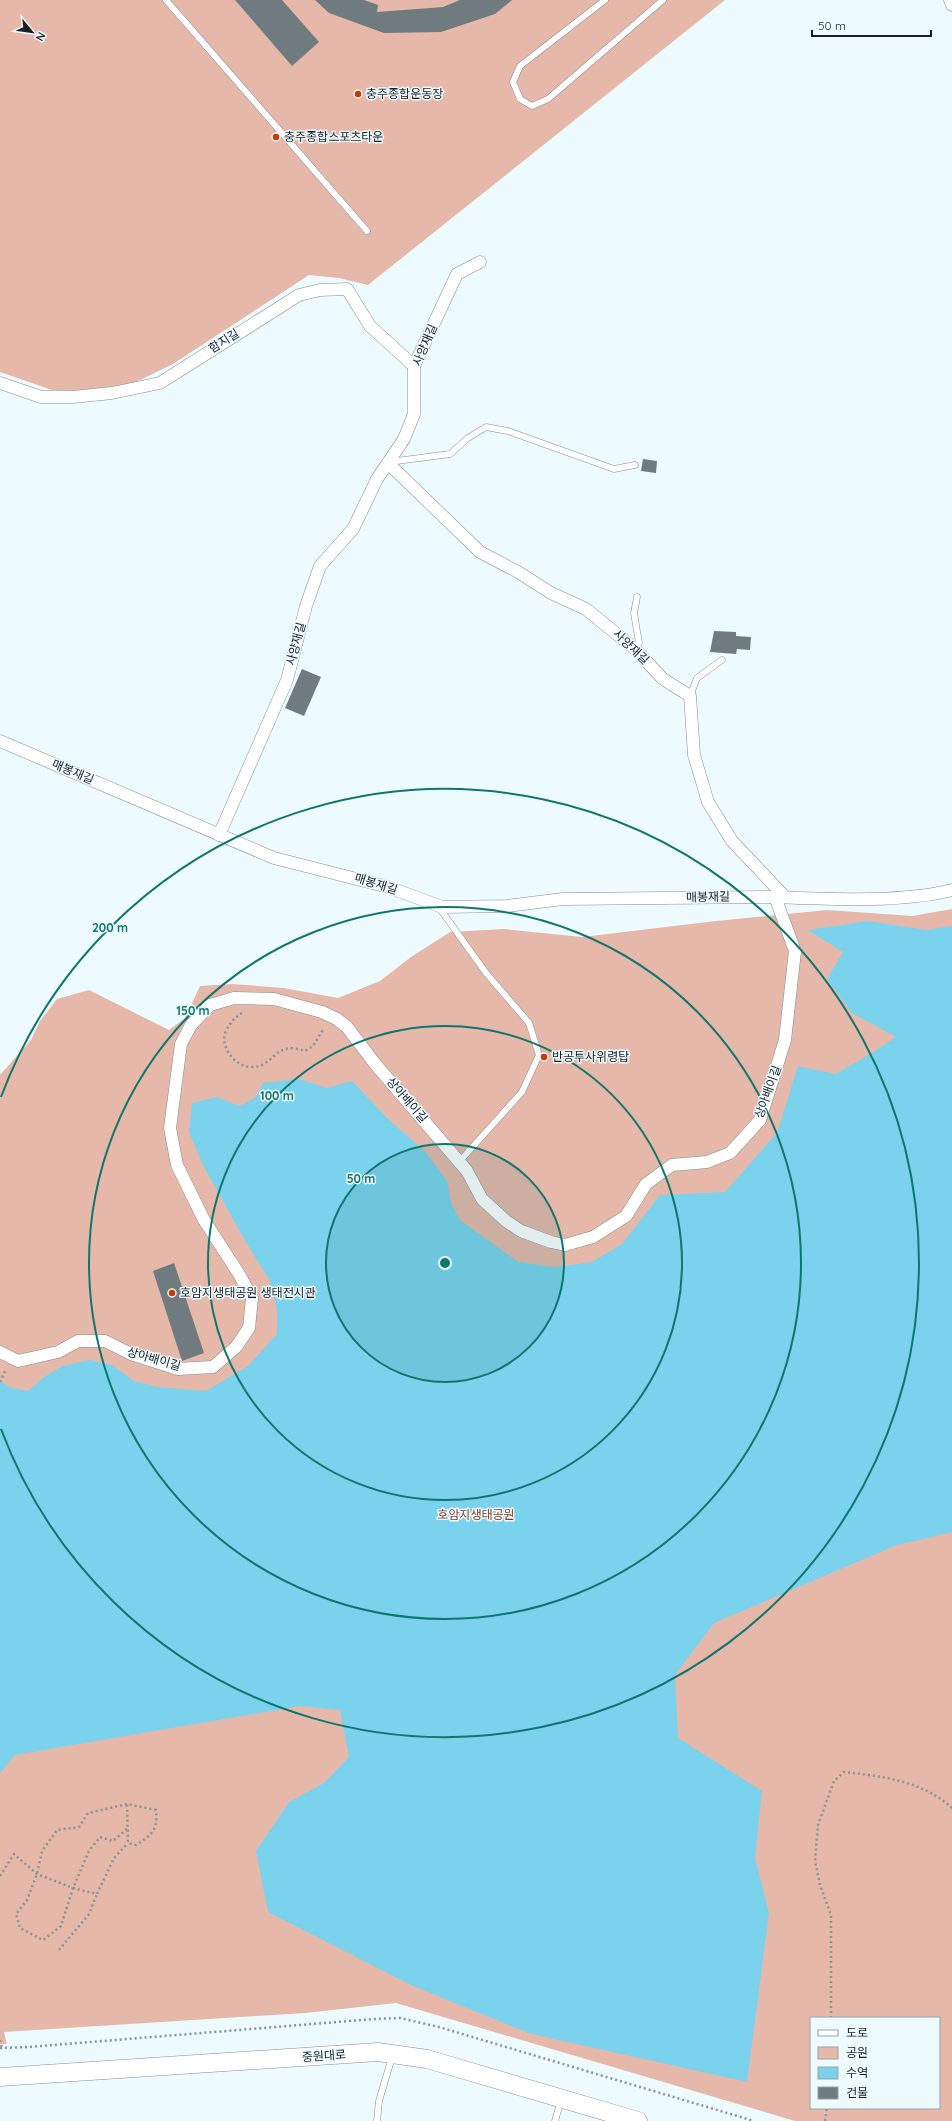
<svg xmlns="http://www.w3.org/2000/svg" width="952" height="2121" font-family="Quicksand,'Noto Sans KR',sans-serif">
<style>
.green{fill:#e6b8aa;fill-rule:evenodd}
.water{fill:#7bd2ed}
.building{fill:#707b7f}
.lines{fill:none;stroke-linecap:round;stroke-linejoin:round}
.lane-casing{stroke:#838e91;stroke-width:7}
.street-casing{stroke:#838e91;stroke-width:13}
.secondary-casing{stroke:#838e91;stroke-width:19}
.path{stroke:#899295;stroke-width:2.5;stroke-dasharray:2 3;stroke-linecap:butt}
.lane{stroke:#fff;stroke-width:6}
.street{stroke:#fff;stroke-width:12}
.secondary{stroke:#fff;stroke-width:18}
.ring{fill:none;stroke:#0f766e;stroke-width:2}
.poi-dot{fill:#c33c03;stroke:#edfafe;stroke-width:1.5}
.labels{text-anchor:middle;stroke-width:3;stroke-linejoin:round;paint-order:stroke}
.poi-label{font-size:12px;fill:#1a1e20;stroke:#edfafe;text-anchor:start}
.street-label{font-size:12px;fill:#1a1e20;stroke:#edfafe}
.park-label{font-size:12px;fill:#8d381d;stroke:#edfafe}
.centre{fill:#0f766e;stroke:#edfafe;stroke-width:2}
.ring-label{font-size:12px;text-anchor:middle;font-weight:bold;fill:#0f766e;stroke:#edfafe;stroke-width:3;stroke-linejoin:round;paint-order:stroke}
</style>
<rect width="100%" height="100%" fill="#edfafe"/>
<g class="green">
<polygon points="0,0 725,0 368,285 339,278 309,275 173,364 136,382 92,391 52,390 0,372"/>
<path d="M952,909V2121H795L396,2003L305,2013L4,2032L7,2044H0V1075L31,1040L40,1021L57,999L89,990L169,1030L185,1018L200,986L233,984L284,988L338,998L380,981L411,957L450,932L504,929L582,937L716,921L827,910L912,916ZM811,2018H939V2108H811Z"/>
</g>
<polygon class="water" points="868,921 926,930 952,926 952,1532 897,1545 714,1623 675,1675 678,1738 762,1791 755,1858 769,1913 747,2082 528,2033 411,1985 268,1912 256,1851 289,1802 324,1783 349,1757 340,1710 300,1706 15,1755 0,1773 0,1381 9,1387 28,1391 44,1377 63,1366 89,1360 112,1365 134,1381 157,1387 206,1391 248,1366 277,1334 277,1310 270,1281 244,1239 203,1165 189,1132 192,1103 216,1097 240,1106 256,1097 263,1083 299,1079 327,1088 352,1081 390,1121 424,1150 447,1181 451,1203 460,1220 518,1262 555,1267 592,1262 622,1244 660,1195 725,1192 777,1133 798,1066 835,1074 864,1058 896,1037 852,1013 827,979 843,952 808,930"/>
<g class="building">
<polygon points="235,0 282,0 319,42 292,66"/>
<polygon points="315,0 364,0 378,5 377,12 443,7 460,0 512,0 495,14 441,32 384,33 329,13"/>
<polygon points="643,459 657,461 656,473 641,471"/>
<polygon points="714,631 736,632 736,636 751,637 750,650 737,649 736,654 710,652"/>
<polygon points="302,669 321,677 304,716 285,708"/>
<polygon points="174,1263 204,1353 182,1361 153,1271"/>
</g>
<g class="lines">
<g class="lane-casing">
<g id="lane">
<polyline points="166,0 367,231"/>
<polyline points="605,0 520,66 513,82 520,99 532,106 548,99 663,0"/>
<polyline points="389,462 450,454 468,438 486,427 508,431 614,469 635,465"/>
<polyline points="635,649 639,643 634,613 637,597"/>
<polyline points="690,696 697,678 722,660"/>
<polyline points="438,906 486,973 529,1023 539,1055 522,1092 459,1162"/>
<polyline points="377,2121 379,2101 392,2057"/>
<polyline points="555,2121 561,2100"/>
</g>
</g>
<g class="street-casing">
<g id="street">
<polyline points="950,0 952,5"/>
<polyline points="0,383 41,397 73,397 112,393 160,383 299,295 320,290 347,289 370,326 414,366"/>
<polyline points="388,463 480,552 518,572 551,593 586,609 635,649 663,679 690,696 694,755 708,802 732,841 785,897"/>
<polyline points="0,741 274,858 388,887 442,907 507,906 563,899 775,897"/>
<polyline points="219,835 287,680 306,606 320,566 353,529 377,479 404,439 414,414 414,366 457,274 480,262"/>
<path d="M0,1352L18,1361L58,1352L78,1341H105L131,1354L178,1369L213,1367L236,1347L249,1328L252,1298L239,1274L204,1220L177,1165L170,1128L181,1044L191,1025L210,1005L234,998L274,999L322,1012L337,1019L347,1027L376,1065L467,1171L482,1199L506,1221L521,1231L551,1242L565,1245L593,1237L626,1216L646,1184L672,1165L707,1162L730,1153L760,1120L785,1040L795,951L775,897C829,899 900,903 952,890"/>
</g>
</g>
<g class="secondary-casing">
<polyline id="secondary" points="0,2077 378,2052 427,2059 638,2121"/>
</g>
<g class="path">
<path d="M242,1013C234,1018 231,1022 226,1031C219,1046 235,1068 253,1067C275,1066 274,1040 305,1051L313,1046L324,1028"/>
<polyline points="0,1382 6,1369"/>
<polyline points="127,1829 113,1841 100,1837 89,1851 73,1888 97,1894 114,1858 128,1843"/>
<path d="M0,1876L14,1854L37,1874L73,1888L61,1926L43,1940L20,1928L16,1914L27,1900L37,1874L42,1851L57,1830L79,1827L88,1813L127,1804L156,1810C158,1830 152,1835 136,1845L128,1843L127,1804"/>
<polyline points="59,1950 89,1914 97,1894"/>
<path d="M831,2018V1915L820,1885L815,1861L818,1825L834,1781L844,1772C881,1776 923,1781 952,1808"/>
<polyline points="0,2040 2,2048"/>
<polyline points="0,2048 29,2047 374,2019 400,2018 439,2027 754,2121"/>
<polyline points="825,2121 827,2108"/>
</g>
<use href="#lane" class="lane"/>
<use href="#street" class="street"/>
<use href="#secondary" class="secondary"/>
</g>
<circle cx="445" cy="1263" r="119" fill="#0f766e" fill-opacity=".12"/>
<g class="ring">
<circle cx="445" cy="1263" r="119"/>
<circle cx="445" cy="1263" r="237"/>
<circle cx="445" cy="1263" r="356"/>
<path d="M1 1097A474 474 0 1 1 1 1429"/>
</g>
<g class="poi-dot">
<circle cx="358" cy="94" r="4"/>
<circle cx="276" cy="137" r="4"/>
<circle cx="544" cy="1057" r="4"/>
<circle cx="172" cy="1293" r="4"/>
</g>
<g class="labels">
<g class="poi-label">
<text x="366" y="98">충주종합운동장</text>
<text x="284" y="141">충주종합스포츠타운</text>
<text x="552" y="1061">반공투사위령탑</text>
<text x="180" y="1297">호암지생태공원 생태전시관</text>
</g>
<g class="street-label">
<text transform="translate(224 341) rotate(-32)" y="4">함지길</text>
<text transform="translate(425 345) rotate(-67)" y="4">사양재길</text>
<text transform="translate(296 644) rotate(-75)" y="4">사양재길</text>
<text transform="translate(631 647) rotate(43)" y="4">사양재길</text>
<text transform="translate(73 772) rotate(23)" y="4">매봉재길</text>
<text transform="translate(376 884) rotate(17)" y="4">매봉재길</text>
<text transform="translate(708 897) rotate(-1)" y="4">매봉재길</text>
<text transform="translate(768 1092) rotate(-70)" y="4">상아배이길</text>
<text transform="translate(407 1100) rotate(49)" y="4">상아배이길</text>
<text transform="translate(154 1359) rotate(16)" y="4">상아배이길</text>
<text transform="translate(324 2056) rotate(-4)" y="4">중원대로</text>
</g>
<g class="park-label">
<text x="476" y="1519">호암지생태공원</text>
</g>
</g>
<circle cx="445" cy="1263" r="6" class="centre"/>
<g class="ring-label">
<text x="110" y="932">200 m</text>
<text x="193" y="1015">150 m</text>
<text x="277" y="1100">100 m</text>
<text x="361" y="1183">50 m</text>
</g>
<rect x="810" y="2017" width="130" height="92" fill="#edfafe" stroke="#99a2a5"/>
<rect x="818" y="2030" width="20" height="6" fill="#ffffff" stroke="#99a2a5"/>
<text x="846" y="2037" font-size="12" fill="#1a1e20">도로</text>
<rect x="818" y="2047" width="20" height="12" fill="#e6b8aa" stroke="#99a2a5"/>
<text x="846" y="2057" font-size="12" fill="#1a1e20">공원</text>
<rect x="818" y="2067" width="20" height="12" fill="#7bd2ed" stroke="#99a2a5"/>
<text x="846" y="2077" font-size="12" fill="#1a1e20">수역</text>
<rect x="818" y="2087" width="20" height="12" fill="#707b7f" stroke="#99a2a5"/>
<text x="846" y="2097" font-size="12" fill="#1a1e20">건물</text>
<g transform="translate(32 32) rotate(119)" stroke="#edfafe" stroke-width="3" paint-order="stroke">
<path d="M0-3L7 15L0 10L-7 15Z" fill="#1a1e20"/>
<text y="-6" font-size="11" font-weight="bold" text-anchor="middle" fill="#1a1e20">N</text>
</g>
<path d="M812 30v6h119v-6" fill="none" stroke="#1a1e20" stroke-width="2"/>
<text x="818" y="30" font-size="12" fill="#1a1e20" stroke="#edfafe" stroke-width="3" paint-order="stroke">50 m</text>
</svg>
